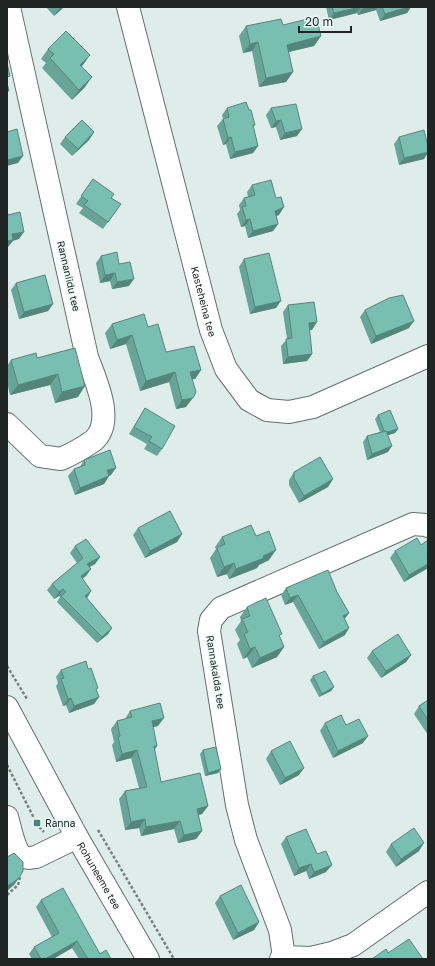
<svg xmlns="http://www.w3.org/2000/svg" width="435" height="966" font-family="'Golos Text',sans-serif">
<style>
.lines{fill:none;stroke-linecap:round;stroke-linejoin:round}
.minor-casing{stroke:#63706d;stroke-width:24}
.path{stroke:#78817f;stroke-width:2.5;stroke-dasharray:3 2;stroke-linecap:butt}
.minor{stroke:#fff;stroke-width:22}
.wall{fill:#68a498}
.shaded-wall{fill:#55867c}
.building{fill:#79bfb1;stroke:#55867c}
.poi-dot{fill:#43877b;stroke:#ebfaf6;stroke-width:1.5}
.labels{text-anchor:middle;stroke-width:3;stroke-linejoin:round;paint-order:stroke}
.street-label{font-size:10px;fill:#202524;stroke:#ebfaf6}
.poi-label{font-size:10px;fill:#202524;stroke:#ebfaf6;text-anchor:start}
</style>
<rect width="100%" height="100%" fill="#deede9"/>
<g class="lines">
<g class="minor-casing">
<g id="minor">
<path id="s1" d="M128,7L211,330L226,369L249,400L267,410L289,412L313,407L428,356"/>
<path d="M7,424L40,456L61,459C72,454 83,448 93,441C116,422 95,379 87,357L9,7"/>
<path id="s2" d="M7,707L77,837L148,959"/>
<path d="M7,817C10,827 14,849 21,855C25,859 31,858 36,857L77,837"/>
<polyline points="284,957 280,930 246,840 237,805 209,631 211,620 221,608 413,524 426,525 428,526"/>
<polyline points="281,959 284,957 311,958 332,953 353,945 428,892"/>
</g>
</g>
<g class="path">
<polyline points="7,666 27,699"/>
<polyline points="7,765 38,826 44,832"/>
<polyline points="98,830 174,959"/>
<polyline points="7,895 18,885 20,877"/>
</g>
<use href="#minor" class="minor"/>
</g>
<g class="wall">
<polygon points="46,7 64,7 54,16"/>
<polygon points="326,7 411,7 407,13 380,21 376,10 358,15 357,13 329,20"/>
<polygon points="283,25 321,36 314,46 288,52 293,72 286,82 259,87 252,51 243,53 239,36 246,26"/>
<polygon points="48,49 82,66 85,87 72,100 42,68 46,63 41,59"/>
<polygon points="227,108 249,110 255,125 253,127 258,146 253,153 230,159 226,144 223,145 217,126 223,119 222,115"/>
<polygon points="271,108 297,136 280,140 276,127 271,128 266,115"/>
<polygon points="94,132 89,140 72,156 60,144 65,137"/>
<polygon points="399,137 424,159 399,165 394,144"/>
<polygon points="93,179 111,198 121,204 103,229 79,213 83,208 76,204"/>
<polygon points="252,185 279,215 276,216 278,224 273,231 248,238 245,226 241,227 237,214 240,210 239,205 244,198 248,197 247,192"/>
<polygon points="101,256 119,264 129,286 112,289 110,281 100,283 96,263"/>
<polygon points="244,259 276,308 250,314 239,267"/>
<polygon points="16,283 53,304 48,311 19,319 11,290"/>
<polygon points="288,305 312,330 309,330 312,354 307,361 283,364 281,346 287,339 283,312"/>
<polygon points="365,310 409,328 371,344 360,317"/>
<polygon points="112,324 148,327 166,352 201,370 195,379 192,379 186,407 176,409 169,382 140,391 126,344 110,349 105,333"/>
<polygon points="75,348 78,397 55,403 50,385 10,395 7,382 7,366 11,360 37,358"/>
<polygon points="145,408 162,449 157,456 144,449 147,444 129,434"/>
<polygon points="378,415 398,429 395,433 388,435 388,452 367,460 363,442 367,436 380,432 375,419"/>
<polygon points="84,460 111,475 109,476 104,484 75,495 68,476 74,469 80,467"/>
<polygon points="294,472 333,479 328,487 299,503 289,485 289,480"/>
<polygon points="138,528 182,534 177,542 145,558 133,535"/>
<polygon points="256,536 269,560 259,565 257,568 229,579 227,574 217,577 210,558 216,549 215,547 222,537"/>
<polygon points="421,545 428,568 404,582 390,558 395,551"/>
<polygon points="75,546 100,557 95,564 89,567 86,576 82,579 91,591 87,598 112,628 108,634 97,643 57,602 60,597 59,596 54,599 47,590 52,584 77,563 70,553"/>
<polygon points="286,588 337,592 349,613 344,619 345,635 319,649 293,602 285,605 281,595"/>
<polygon points="247,607 280,637 284,647 277,657 252,668 247,657 243,659 237,644 240,640 235,630 241,621 240,617"/>
<polygon points="372,651 411,655 406,662 381,678 367,658"/>
<polygon points="61,670 99,697 94,704 69,713 66,705 63,706 56,686 58,683 56,677"/>
<polygon points="313,676 334,687 331,691 319,697 310,680"/>
<polygon points="428,700 428,735 414,714 419,706"/>
<polygon points="130,711 158,726 153,727 154,750 161,782 208,806 202,814 198,815 202,831 196,839 178,843 174,829 141,836 139,828 125,830 119,799 125,791 139,788 131,758 116,762 112,745 114,742 111,729 117,721 125,719"/>
<polygon points="325,723 346,725 363,743 333,758 320,731"/>
<polygon points="203,750 221,769 218,773 205,776 200,754"/>
<polygon points="271,751 299,775 280,785 266,759"/>
<polygon points="286,837 317,854 326,872 309,879 306,871 294,876 281,844"/>
<polygon points="391,844 419,851 396,867 386,852"/>
<polygon points="220,896 259,922 254,930 233,940 215,903"/>
<polygon points="41,900 100,954 111,959 79,959 72,948 53,959 32,959 29,954 34,947 52,937 36,907"/>
</g>
<g class="shaded-wall">
<polygon points="61,7 64,7 54,16 59,9"/>
<polygon points="360,7 361,7 357,13 329,20 334,13"/>
<polygon points="367,7 378,7 376,10 358,15 362,9"/>
<polygon points="408,7 411,7 407,13 380,21 385,14"/>
<polygon points="321,36 314,46 280,54 287,45"/>
<polygon points="258,42 252,51 243,53 250,44"/>
<polygon points="90,55 83,65 73,75 80,65"/>
<polygon points="293,72 286,82 259,87 266,78"/>
<polygon points="92,77 85,87 72,100 79,90"/>
<polygon points="281,120 276,127 271,128 276,121"/>
<polygon points="302,129 297,136 280,140 285,133"/>
<polygon points="94,132 89,140 72,156 78,149"/>
<polygon points="231,137 226,144 223,145 228,138"/>
<polygon points="258,146 253,153 230,159 235,152"/>
<polygon points="428,152 428,153 424,159 399,165 404,158"/>
<polygon points="23,156 18,163 7,166 7,160"/>
<polygon points="284,207 279,215 270,218 275,211"/>
<polygon points="250,219 245,226 241,227 246,220"/>
<polygon points="278,224 273,231 248,238 253,231"/>
<polygon points="24,232 19,239 13,241 8,247 7,248 7,241 12,234"/>
<polygon points="115,273 110,281 100,283 105,275"/>
<polygon points="134,279 129,286 112,289 117,282"/>
<polygon points="281,301 276,308 250,314 255,307"/>
<polygon points="53,304 48,311 19,319 24,312"/>
<polygon points="414,321 409,328 371,344 376,336"/>
<polygon points="317,322 312,330 304,330 309,323"/>
<polygon points="132,335 126,344 110,349 117,340"/>
<polygon points="312,354 307,361 283,364 288,357"/>
<polygon points="201,370 195,379 184,381 190,372"/>
<polygon points="175,372 169,382 140,391 146,381"/>
<polygon points="58,374 50,385 10,395 18,385"/>
<polygon points="85,386 78,397 55,403 62,392"/>
<polygon points="193,398 186,407 176,409 182,400"/>
<polygon points="398,429 395,433 382,437 385,433"/>
<polygon points="392,446 388,452 367,460 372,454"/>
<polygon points="116,468 111,475 102,477 107,470"/>
<polygon points="109,476 104,484 75,495 80,488"/>
<polygon points="333,479 328,487 299,503 304,496"/>
<polygon points="182,534 177,542 145,558 150,551"/>
<polygon points="276,550 269,560 259,565 257,568 229,579 236,569 263,556"/>
<polygon points="100,557 95,564 83,571 87,564"/>
<polygon points="234,563 227,574 217,577 224,567"/>
<polygon points="428,564 428,568 404,582 409,575"/>
<polygon points="91,569 86,576 76,583 81,576"/>
<polygon points="63,589 59,596 54,599 59,592"/>
<polygon points="91,591 87,598 85,596"/>
<polygon points="298,595 293,602 285,605 290,598"/>
<polygon points="349,613 344,620 343,616"/>
<polygon points="112,628 108,634 97,643 102,637"/>
<polygon points="349,628 345,635 319,649 324,642"/>
<polygon points="255,647 247,657 243,659 250,649"/>
<polygon points="284,647 277,657 252,668 260,658"/>
<polygon points="411,655 406,662 381,678 386,671"/>
<polygon points="334,687 331,691 319,697 322,694"/>
<polygon points="99,697 94,704 69,713 74,706"/>
<polygon points="71,698 66,705 63,706 68,699"/>
<polygon points="164,718 158,726 146,729 152,721"/>
<polygon points="368,736 363,743 333,758 338,751"/>
<polygon points="154,746 157,746 152,754"/>
<polygon points="137,750 131,758 116,762 122,754"/>
<polygon points="304,768 299,775 280,785 285,778"/>
<polygon points="221,769 218,773 205,776 208,773"/>
<polygon points="208,806 202,814 191,817 197,809"/>
<polygon points="145,819 139,828 125,830 131,822"/>
<polygon points="180,821 174,829 141,836 146,827"/>
<polygon points="202,831 196,839 178,843 184,835"/>
<polygon points="424,843 419,851 396,867 401,859"/>
<polygon points="311,864 306,871 294,876 299,868"/>
<polygon points="332,865 326,872 309,879 314,872"/>
<polygon points="19,878 14,885 7,891 7,886"/>
<polygon points="259,922 254,930 233,940 238,933"/>
<polygon points="77,941 72,948 53,959 45,959"/>
</g>
<g class="building">
<polygon points="332,7 360,7 334,13"/>
<polygon points="382,7 408,7 385,14"/>
<polygon points="316,17 321,36 287,45 293,72 266,78 258,42 250,44 246,26 281,19 283,25"/>
<polygon points="66,31 90,55 80,65 92,77 79,90 50,58 54,54 48,49"/>
<polygon points="7,63 10,76 7,77"/>
<polygon points="7,83 9,91 7,91"/>
<polygon points="246,102 249,110 251,110 255,125 253,125 258,146 235,152 231,137 228,138 223,119 229,117 227,108"/>
<polygon points="296,104 302,129 285,133 281,120 276,121 271,108"/>
<polygon points="82,120 94,132 78,149 65,137"/>
<polygon points="17,129 23,156 7,160 7,132"/>
<polygon points="424,130 428,147 428,152 404,158 399,137"/>
<polygon points="93,179 114,194 111,198 121,204 108,222 84,205 88,201 81,196"/>
<polygon points="271,180 276,198 281,197 284,207 275,211 278,224 253,231 250,219 246,220 242,207 246,206 244,198 255,195 252,185"/>
<polygon points="7,210 8,215 20,212 24,232 12,234 13,240 7,241"/>
<polygon points="117,252 119,264 130,262 134,279 117,282 115,273 105,275 101,256"/>
<polygon points="269,253 281,301 255,307 244,259"/>
<polygon points="45,275 53,304 24,312 16,283"/>
<polygon points="403,295 414,321 376,336 365,310 389,298"/>
<polygon points="314,302 317,322 309,323 312,354 288,357 286,339 292,338 288,305"/>
<polygon points="144,314 148,327 158,324 166,352 194,346 201,370 190,372 196,392 193,398 182,400 175,372 146,381 132,335 117,340 112,324"/>
<polygon points="75,348 85,386 62,392 58,374 18,385 11,360 36,353 37,358"/>
<polygon points="145,408 175,426 162,449 149,441 152,437 134,427"/>
<polygon points="390,410 398,429 387,432 386,431 384,431 378,415"/>
<polygon points="386,431 392,446 372,454 367,436"/>
<polygon points="110,450 116,468 107,470 109,476 80,488 74,469 85,465 84,460"/>
<polygon points="320,457 333,479 304,496 294,478 294,472"/>
<polygon points="170,511 182,534 150,551 138,528"/>
<polygon points="251,525 256,536 269,531 276,550 263,556 264,558 236,569 234,563 224,567 217,548 225,544 222,537"/>
<polygon points="417,538 421,545 428,540 428,564 409,575 395,551"/>
<polygon points="86,539 100,557 87,564 91,569 81,576 91,591 85,596 112,628 102,637 61,596 66,592 63,589 59,592 52,584 83,558 75,546"/>
<polygon points="328,570 337,592 349,613 343,616 349,628 324,642 298,595 290,598 286,588"/>
<polygon points="266,598 282,634 279,635 284,647 260,658 255,647 250,649 244,634 248,632 242,619 250,616 247,607"/>
<polygon points="398,634 411,655 386,671 372,651"/>
<polygon points="86,661 88,669 91,668 98,688 96,689 99,697 74,706 71,698 68,699 61,679 64,678 61,670"/>
<polygon points="325,671 334,687 322,694 313,676"/>
<polygon points="428,700 428,720 419,706"/>
<polygon points="160,703 164,718 152,721 157,746 154,746 161,782 200,773 208,806 197,809 202,831 184,835 180,821 146,827 145,819 131,822 125,791 147,787 137,750 122,754 118,737 120,736 117,721 132,717 130,711"/>
<polygon points="341,715 346,725 359,719 368,736 338,751 325,723"/>
<polygon points="290,741 304,768 285,778 271,751"/>
<polygon points="216,747 221,769 208,773 203,750"/>
<polygon points="414,828 424,843 401,859 391,844"/>
<polygon points="306,829 317,854 326,851 332,865 314,872 311,864 299,868 286,837"/>
<polygon points="14,853 23,862 23,871 19,878 11,884 7,886 7,857"/>
<polygon points="241,885 259,922 238,933 220,896"/>
<polygon points="63,888 100,954 106,950 111,959 88,959 77,941 45,959 41,959 34,947 59,933 41,900"/>
<polygon points="409,939 423,959 372,959 386,949 388,953"/>
</g>
<rect class="poi-dot" x="33" y="819" width="8" height="8" rx="2"/>
<g class="labels">
<g class="street-label">
<text transform="translate(69 276) rotate(77)" y="4">Rannaniidu tee</text>
<text dy="4" stroke="none"><textPath href="#s1" startOffset="304">Kasteheina tee</textPath></text>
<text transform="translate(216 672) rotate(81)" y="4">Rannakalda tee</text>
<text dy="4" stroke="none"><textPath href="#s2" startOffset="192">Rohuneeme tee</textPath></text>
</g>
<g class="poi-label">
<text x="45" y="827">Ranna</text>
</g>
</g>
<rect width="435" height="966" fill="none" stroke="#202524" stroke-width="16"/>
<path d="M299 26v6h52v-6" fill="none" stroke="#202524" stroke-width="2"/>
<text x="305" y="26" font-size="12" fill="#202524" stroke="#ebfaf6" stroke-width="3" paint-order="stroke">20 m</text>
</svg>
